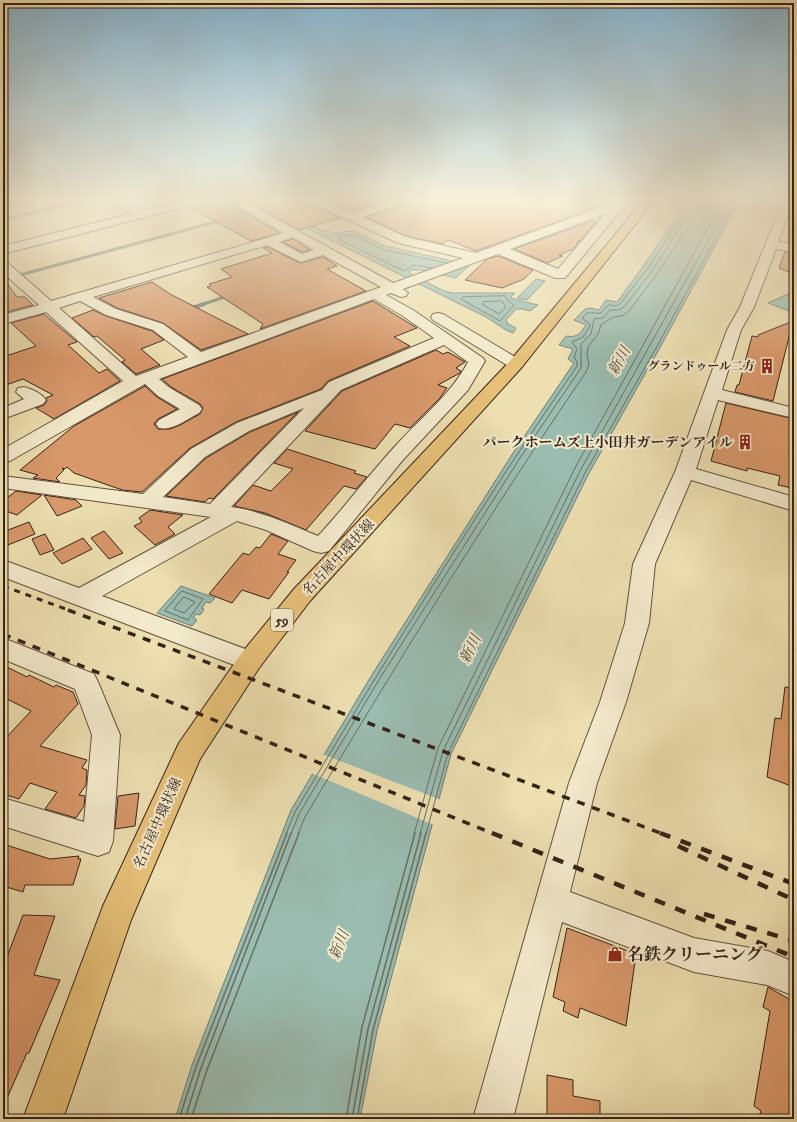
<svg xmlns="http://www.w3.org/2000/svg" width="797" height="1122" font-family="'IM FELL DW Pica','Noto Serif JP',serif">
<style>
.water{fill:#9abcb1;stroke:#727e74}
.pier{fill:#eddfb0}
.lines{fill:none;stroke-linecap:round;stroke-linejoin:round}
.shore-far1{stroke:#686f64;stroke-width:1}
.shore{stroke:#686f64;stroke-width:1.5}
.stream-far1{stroke:#727e74;stroke-width:3}
.stream{stroke:#727e74;stroke-width:4}
.building{fill:#d8986a;stroke:#352218}
.minor-casing{stroke:#63513e;stroke-width:2}
.major-casing{stroke:#352218;stroke-width:2}
.minor{fill:#f3eacc;fill-rule:evenodd}
.major{fill:#e6c078;fill-rule:evenodd}
.rail-far2{stroke:#352218;stroke-width:3;stroke-dasharray:6 6;stroke-linecap:butt}
.rail-far1{stroke:#352218;stroke-width:3.5;stroke-dasharray:8 8;stroke-linecap:butt}
.rail{stroke:#352218;stroke-width:4.5;stroke-dasharray:11 11;stroke-linecap:butt}
.labels{text-anchor:middle;stroke-width:4;stroke-linejoin:round;paint-order:stroke}
.far-poi-label{font-size:12px;font-weight:bold;fill:#352218;stroke:#f3eacc;text-anchor:end}
.shield{fill:#f3eacc;stroke:#6e5e4e;stroke-width:1}
.shield-label{font-size:13px;font-weight:bold;fill:#352218}
.poi-label{font-size:14px;font-weight:bold;fill:#352218;stroke:#f3eacc;text-anchor:end}
.street-label{font-size:14px;fill:#352218;stroke:#f3eacc}
.water-label{font-size:15px;font-style:italic;fill:#535046;stroke:#f3eacc}
.near-poi-label{font-size:17px;font-weight:bold;fill:#352218;stroke:#f3eacc;text-anchor:start}
</style>
<rect width="100%" height="100%" fill="#eddfb0"/>
<filter id="stains"><feTurbulence type="fractalNoise" baseFrequency=".005" numOctaves="4"/><feColorMatrix values="0 0 0 0 .2 0 0 0 0 .09 0 0 0 0 .02 0 0 0 .5 -.17"/></filter>
<radialGradient id="worn" r=".72"><stop offset=".6" stop-color="#630" stop-opacity="0"/><stop offset="1" stop-color="#630" stop-opacity=".3"/></radialGradient>
<g class="water">
<polygon points="251,201 261,201 322,230 334,233 352,231 359,233 385,246 470,265 456,278 422,270 410,270 410,273 412,275 444,291 452,293 515,293 510,298 538,305 530,311 523,309 516,309 506,320 508,324 516,328 513,333 506,330 486,317"/>
<path d="M687,201H739L747,204H738L663,342L588,475L451,754L377,1031L360,1119H175L192,1065L291,810L373,673L513,453L574,363L568,359L573,349L559,345L566,336C577,338 580,334 586,325L574,320L585,309L591,308L599,310L606,300L617,302L644,265Z"/>
<polygon points="536,279 545,281 527,300 517,298"/>
<polygon points="792,292 794,293 794,311 791,312 768,303"/>
<polygon points="181,586 215,598 210,603 206,602 202,608 204,609 200,615 196,614 193,618 197,620 192,626 157,613"/>
</g>
<polygon class="pier" points="322,754 441,800 434,825 311,773"/>
<g class="lines">
<g class="shore-far1">
<polyline points="432,268 414,265 404,271 340,240 339,237 344,235 356,236 385,250 446,263"/>
<polygon points="505,296 508,301 514,305 500,321 461,299 463,297"/>
<polygon points="502,301 506,307 499,314 482,304 483,302"/>
<polygon points="182,591 203,599 188,620 165,611"/>
<polygon points="184,597 195,602 184,613 174,609"/>
<path d="M286,834L295,812C385,660 477,511 577,366V362L574,357L577,349L572,342L583,337L590,326L589,323L583,319V317L587,313H601L608,305L616,306L620,304L648,268L689,205L690,201"/>
<polyline points="291,834 299,814 380,678 520,458 581,368 581,344 591,334 594,319 603,318 610,310 619,310 624,307 652,271 693,207 695,201"/>
<path d="M298,834L305,817C395,666 487,517 586,372L589,364L587,355L588,347L598,334L601,325L613,317L622,316L629,311L657,274L684,233L699,210L701,201"/>
<polyline points="414,834 438,748 575,468 723,201"/>
<polyline points="420,834 443,751 580,471 730,201"/>
<polyline points="426,834 448,753 585,473 660,341 736,201"/>
</g>
<g class="shore">
<polyline points="179,1119 196,1067 287,833"/>
<polyline points="185,1119 201,1068 291,833"/>
<polyline points="191,1119 207,1070 299,833"/>
<polyline points="346,1119 362,1027 415,833"/>
<polyline points="352,1119 368,1029 421,833"/>
<polyline points="357,1119 373,1030 426,833"/>
</g>
<g class="stream-far1">
<polyline points="3,220 83,201"/>
<polyline points="20,275 223,220"/>
<polyline points="3,280 8,278"/>
<polyline points="201,305 230,295"/>
</g>
<polyline class="stream" points="192,308 204,304"/>
</g>
<g class="building">
<polygon points="206,201 230,201 231,204 280,233 251,241 189,207 200,204 202,202"/>
<polygon points="247,201 310,201 311,204 340,218 299,230"/>
<polygon points="328,201 387,201 352,211"/>
<polygon points="409,201 611,201 612,202 476,251 448,240 443,244 406,236 366,217 407,204"/>
<polygon points="592,221 596,222 581,240 578,241 580,241 576,243 578,244 573,249 559,255 563,256 547,263 514,249"/>
<polygon points="293,239 310,250 302,252 283,242"/>
<polygon points="267,247 300,263 323,257 337,266 327,269 366,291 260,329 263,324 207,287 211,286 209,284 232,277 221,269 272,253 263,248"/>
<polygon points="785,252 794,253 794,274 779,268"/>
<polygon points="498,256 533,270 524,279 502,288 465,280 487,259"/>
<polygon points="3,278 17,297 25,297 33,305 3,313"/>
<polygon points="152,282 170,294 248,334 201,350 163,323 117,308 99,298"/>
<polygon points="373,301 417,328 394,337 410,346 328,381 321,389 236,422 190,448 142,492 122,490 74,473 67,467 65,469 62,468 64,470 56,478 60,482 33,478 38,475 20,470 74,426 145,386 157,397 177,409 158,419 154,424 158,429 170,429 180,425 200,414 203,408 200,404 171,387 162,379"/>
<polygon points="93,310 106,316 152,331 164,340 141,349 160,365 136,374 122,362 125,360 97,336 94,337 72,318"/>
<polygon points="44,314 77,342 68,345 99,373 107,369 120,381 54,419 36,408 44,405 47,401 46,398 53,395 23,379 3,386 3,357 36,346 11,323"/>
<polygon points="793,321 773,401 735,392 737,385 739,385 752,336 758,337 758,335"/>
<polygon points="436,350 443,354 448,352 465,362 456,368 461,371 460,373 438,385 447,388 440,398 410,428 395,424 375,449 305,431 342,391"/>
<polygon points="726,403 794,419 794,471 792,488 778,485 780,476 747,468 747,471 711,461"/>
<polygon points="298,412 213,499 209,498 205,502 166,496 206,458 250,432"/>
<polygon points="287,449 356,471 354,473 367,477 356,489 344,486 306,530 265,513 234,506 253,485 271,491 293,469 274,463"/>
<polygon points="16,491 42,495 17,515 3,510 3,501"/>
<polygon points="44,495 76,500 82,506 57,516"/>
<polygon points="150,510 183,515 168,527 175,534 155,545 134,526 142,522 139,518"/>
<polygon points="29,522 35,534 3,547 3,532"/>
<polygon points="104,531 123,553 109,559 91,538"/>
<polygon points="45,534 54,550 40,555 32,539"/>
<polygon points="271,534 288,541 278,554 296,560 287,572 289,572 269,599 242,590 232,603 209,594 243,553 249,555 256,547 260,548"/>
<polygon points="83,538 92,549 62,564 53,553"/>
<polygon points="3,665 27,677 29,675 54,687 56,685 73,692 78,704 40,746 87,760 82,768 87,770 86,785 79,795 85,796 84,806 76,818 45,809 57,792 30,783 19,799 3,794 3,741 31,711 3,697"/>
<polygon points="785,687 794,688 794,787 767,777 775,718 781,719"/>
<polygon points="139,793 135,826 115,829 118,796"/>
<polygon points="3,844 50,859 79,856 78,859 81,859 73,885 25,885 23,892 3,886"/>
<polygon points="23,915 55,916 34,975 60,980 29,1053 27,1053 3,1107 3,967"/>
<polygon points="567,928 636,954 626,1026 580,1008 578,1018 563,1011 565,1002 553,997"/>
<polygon points="768,987 794,1002 794,1119 758,1119 761,1111 754,1106 770,1011 763,1007"/>
<polygon points="547,1075 573,1080 573,1096 600,1101 600,1119 547,1119"/>
</g>
<g class="lines">
<g class="minor-casing">
<g id="minor">
<polygon points="111,201 123,201 141,211 184,201 201,201 200,203 3,254 3,246 130,214"/>
<path d="M231,201H244L393,283L463,258L398,243L312,203L311,201H325L352,213L392,201H408L407,203L362,217L406,237L476,253L616,202L621,201L626,204L565,278H555L498,254L403,289L408,293L406,296L401,297L391,293L386,295L413,310L483,358L485,361L468,390L402,461L329,551L321,553L313,551L266,530L237,521L102,596L259,654L263,661L259,668L250,671L3,577V560L79,588L211,517L3,488V476L143,494L191,449L237,423L322,390L329,382L434,338L403,316L374,299L159,379L170,388L199,405L202,409L199,413C187,419 173,431 159,428L156,424L159,420L180,409L158,396L145,384L10,461L3,463V449L123,381L46,312L3,324V315L39,305L3,273V262L8,263L51,301L284,233L232,203ZM605,214L558,269L510,249ZM293,237L314,250L302,254L279,242ZM267,245L301,262L323,255L381,287L201,352L163,324L116,309L93,297ZM80,301L106,315L153,330L188,357L136,376L59,308ZM444,345L468,362C451,394 422,417 398,443C370,473 346,506 318,536C289,524 262,511 231,507L341,390ZM304,408L210,504L163,497L205,457L249,431Z"/>
<polygon points="783,201 793,201 778,242 794,244 794,252 776,249 754,307 741,330 722,390 794,408 794,418 718,400 696,469 794,497 794,511 691,480 655,564 649,623 626,702 597,783 570,892 694,938 768,951 794,962 794,996 767,985 694,972 562,922 513,1119 473,1119 569,783 600,702 625,623 633,564 675,472 727,330 740,307"/>
<polygon points="438,313 443,314 522,361 524,364 522,367 516,369 510,367 433,320 431,317 433,314"/>
<path d="M24,387C32,389 41,393 46,400L43,404L3,419V408L24,399L16,392L18,388Z"/>
<polygon points="3,638 94,674 98,682 120,735 113,841 109,852 98,856 3,826 3,798 84,822 92,735 75,689 3,659"/>
</g>
</g>
<g class="major-casing">
<polygon id="major" points="643,201 654,201 522,367 310,601 259,668 200,759 131,920 63,1119 23,1119 103,906 179,743 241,654 294,589 510,361"/>
</g>
<use href="#minor" class="minor"/>
<use href="#major" class="major"/>
<polyline class="rail-far2" points="3,586 71,611"/>
<g class="rail-far1">
<polyline points="68,610 663,834"/>
<polyline points="3,634 494,834"/>
</g>
<g class="rail">
<polyline points="492,833 794,957"/>
<polyline points="660,833 794,884"/>
<polyline points="678,846 794,900"/>
<polyline points="704,914 794,941"/>
</g>
</g>
<linearGradient id="sky" x2="0" y2="1"><stop stop-color="#89b7d2"/><stop offset="0.56" stop-color="#f7f1db"/><stop offset="1" stop-color="#f7f1db" stop-opacity="0"/></linearGradient>
<rect width="797" height="358" fill="url(#sky)"/>
<defs>
<g id="building-bare" transform="scale(1.2)"><path d="M-4-6H4V6H1V3H-1V6H-4ZM-2.5-4.3h1.7v1.8h-1.7ZM.8-4.3h1.7v1.8H.8ZM-2.5-1h1.7V.8h-1.7ZM.8-1h1.7V.8H.8Z" fill="#8f2418" stroke="#f3eacc" stroke-width="2.5" paint-order="stroke"/></g>
<g id="shop-bare" transform="scale(1.2)"><path d="M-5-2.5h2.3a2.7 3.5 0 0 1 5.4 0H5L5.5 6h-11ZM-1.5-2.5h3a1.5 2.3 0 0 0-3 0Z" fill="#8f2418" stroke="#f3eacc" stroke-width="2.5" paint-order="stroke"/></g>
</defs>
<g fill-rule="evenodd">
<use href="#building-bare" x="767" y="366"/>
<use href="#building-bare" x="745" y="442"/>
<use href="#shop-bare" x="615" y="954"/>
</g>
<g class="labels">
<g class="far-poi-label">
<text x="755" y="370">グランドゥール二方</text>
</g>
<rect class="shield" x="271" y="609" width="22" height="22" rx="3"/>
<g class="shield-label">
<text x="282" y="625">59</text>
</g>
<g class="poi-label">
<text x="733" y="447">パークホームズ上小田井ガーデンアイル</text>
</g>
<g class="street-label">
<text transform="translate(338 557) rotate(-47)" y="5">名古屋中環状線</text>
<text transform="translate(157 823) rotate(-66)" y="5">名古屋中環状線</text>
</g>
<g class="water-label">
<text transform="translate(619 361) rotate(-62)" y="5">新川</text>
<text transform="translate(470 649) rotate(-64)" y="5">新川</text>
<text transform="translate(339 945) rotate(-69)" y="5">新川</text>
</g>
<g class="near-poi-label">
<text x="627" y="960">名鉄クリーニング</text>
</g>
</g>
<rect width="797" height="1122" fill="none" stroke="#eddfb0" stroke-width="16"/>
<rect x="4" y="4" width="789" height="1114" fill="none" stroke="#352218" stroke-width="2"/>
<rect x="8" y="8" width="781" height="1106" fill="none" stroke="#352218"/>
<rect width="100%" height="100%" filter="url(#stains)"/>
<rect width="100%" height="100%" fill="url(#worn)"/>
</svg>
